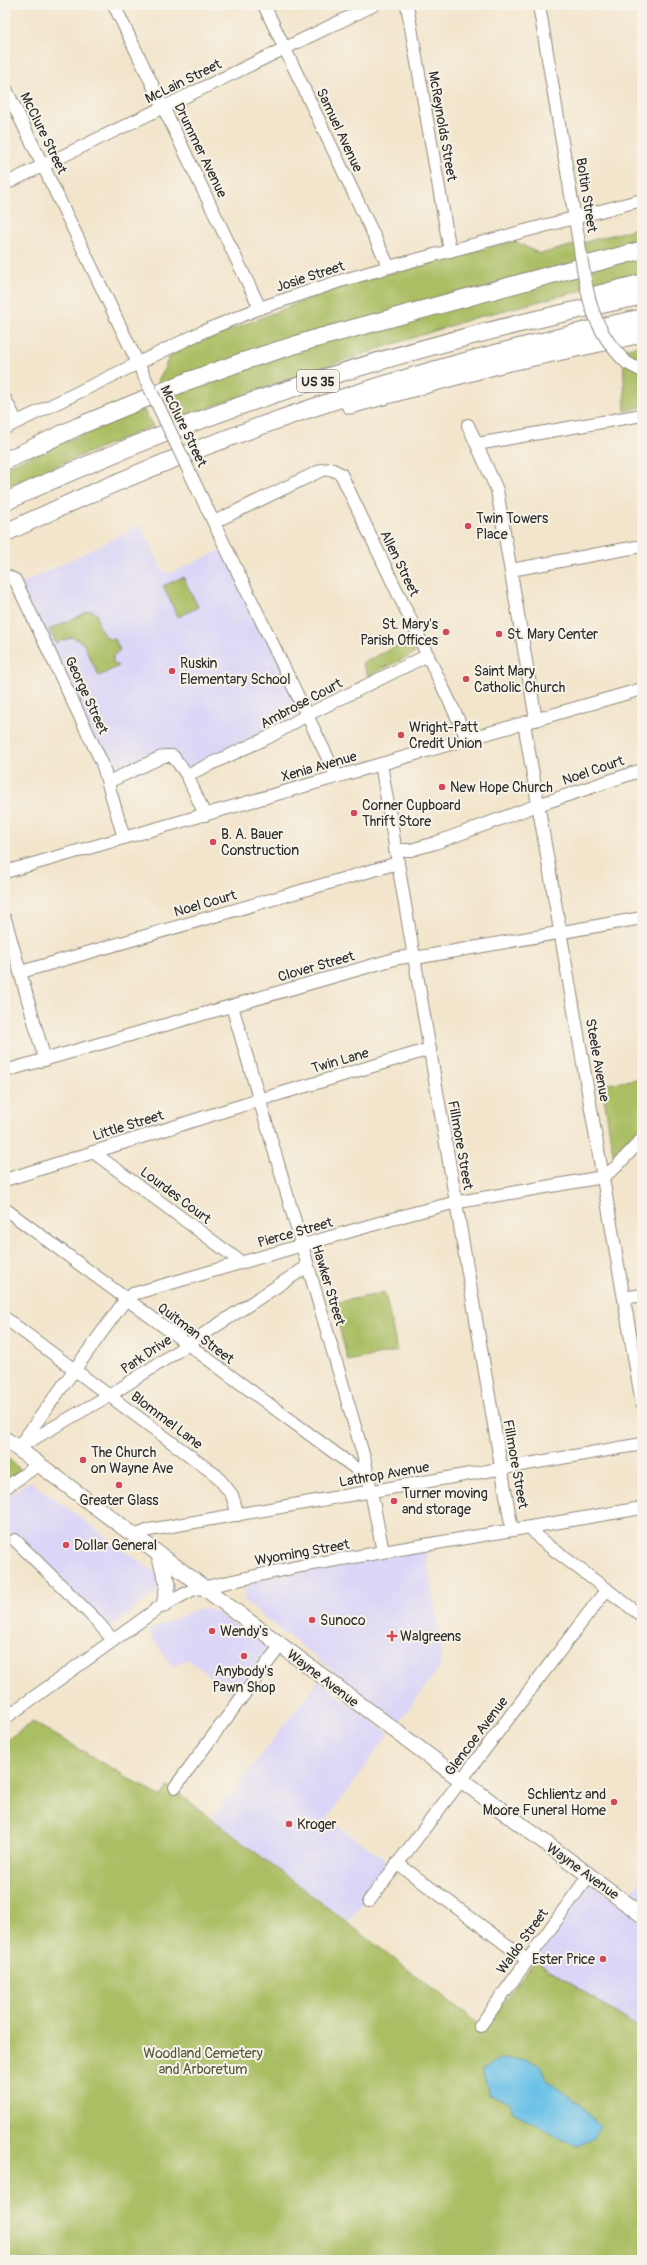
<svg xmlns="http://www.w3.org/2000/svg" width="647" height="2265" font-family="Pangolin,sans-serif">
<style>
.built{fill:#dbd6f7}
.green{fill:#aabe63;stroke:#6a7447}
.water{fill:#6ac1e7;stroke:#4a7689}
.lines{fill:none;stroke-linecap:round;stroke-linejoin:round}
.minor-casing{stroke:#8f887c;stroke-width:14}
.major-casing{stroke:#8f887c;stroke-width:17}
.highway-casing{stroke:#8f887c;stroke-width:19}
.minor{stroke:#fff;stroke-width:12}
.major{stroke:#fff;stroke-width:15}
.highway{stroke:#fff;stroke-width:17}
.minor-bridge-casing{stroke:#8f887c;stroke-width:14;stroke-linecap:butt}
.minor-bridge{stroke:#fff;stroke-width:12}
.poi-dot{fill:#d1495b;stroke:#f7f3e8;stroke-width:1.5}
.labels{text-anchor:middle;stroke-width:4;stroke-linejoin:round;paint-order:stroke}
.shield{fill:#f7f3e8;stroke:#686764;stroke-width:1}
.shield-label{font-size:13px;font-weight:bold;fill:#2b2b2b}
.street-label{font-size:14px;fill:#2b2b2b;stroke:#f7f3e8}
.poi-label{font-size:14px;fill:#2b2b2b;stroke:#f7f3e8;text-anchor:start}
.park-label{font-size:14px;fill:#51573c;stroke:#f7f3e8}
</style>
<rect width="100%" height="100%" fill="#f7f3e8"/>
<filter id="ink" filterUnits="userSpaceOnUse"><feTurbulence type="fractalNoise" baseFrequency=".025" numOctaves="2"/><feDisplacementMap in="SourceGraphic" scale="8" xChannelSelector="R" yChannelSelector="G"/><feConvolveMatrix kernelMatrix="1 2 1 2 8 2 1 2 1" color-interpolation-filters="sRGB"/></filter>
<filter id="wash" filterUnits="userSpaceOnUse"><feTurbulence type="fractalNoise" baseFrequency=".012" numOctaves="4" result="noise"/><feDisplacementMap in="SourceGraphic" scale="16" xChannelSelector="R" yChannelSelector="G"/><feGaussianBlur stdDeviation="0.9" result="paint"/><feColorMatrix in="noise" values="0 0 0 0 0 0 0 0 0 0 0 0 0 0 0 0 0 1.4 0 .05"/><feComposite in="paint" operator="in"/></filter>
<g filter="url(#wash)">
<rect width="100%" height="100%" fill="#f3e5cc"/>
<g class="built">
<polygon points="141,525 162,569 166,572 171,573 226,548 307,715 187,775 176,758 108,782 18,586"/>
<polygon points="30,1481 157,1574 159,1582 157,1591 102,1634 5,1534 5,1498"/>
<polygon points="425,1550 441,1638 440,1667 399,1722 246,1603 244,1597 245,1590 250,1583 259,1579"/>
<polygon points="200,1608 215,1611 269,1649 232,1695 188,1659 172,1667 148,1631"/>
<polygon points="318,1681 389,1733 327,1819 392,1864 348,1922 212,1818"/>
<polygon points="642,1878 642,1906 628,1896"/>
<polygon points="589,1881 642,1921 642,2030 535,1960"/>
</g>
<g class="green">
<polygon points="642,227 642,275 474,318 317,369 177,419 158,381 171,354 338,287 514,241 540,254"/>
<polygon points="642,345 642,407 625,411 623,349"/>
<polygon points="143,409 153,426 5,487 5,467"/>
<polygon points="183,577 198,607 178,617 163,586"/>
<path d="M91,610L97,614C98,625 100,632 109,639H115L120,650L113,656V663L119,666L99,676L83,643L72,637L56,643L49,630Z"/>
<polygon points="409,640 415,653 368,676 362,663"/>
<polygon points="642,1078 642,1125 616,1154 613,1153 602,1085"/>
<polygon points="385,1293 397,1351 348,1361 333,1303"/>
<polygon points="5,1456 21,1470 14,1475 5,1488"/>
<polygon points="33,1722 161,1797 168,1787 177,1792 484,2028 535,1960 642,2030 642,2260 5,2260 5,1741"/>
</g>
<polygon class="water" points="523,2059 540,2065 547,2081 580,2103 600,2127 592,2139 577,2146 513,2112 509,2101 489,2095 482,2069 499,2060"/>
</g>
<g filter="url(#ink)">
<g class="lines">
<g class="minor-casing">
<g id="minor">
<polyline points="114,5 260,308"/>
<polyline points="264,5 389,267"/>
<polyline points="407,5 450,251"/>
<polyline points="539,5 578,237"/>
<polyline points="5,87 146,380"/>
<polyline points="5,184 374,5"/>
<polyline points="627,363 642,371"/>
<polyline points="5,399 17,422"/>
<polyline points="468,425 497,490 536,720"/>
<polyline points="5,428 204,331 260,308 337,282 389,267 642,200"/>
<polyline points="477,444 642,415"/>
<polyline points="197,488 337,777"/>
<polyline points="214,522 322,470 331,469 341,474 468,740"/>
<polyline points="511,570 642,546"/>
<polyline points="5,575 15,580 102,763 124,838"/>
<polyline points="524,723 642,1403"/>
<polyline points="381,764 512,1530"/>
<polyline points="187,775 269,737 307,715 428,655"/>
<polyline points="108,782 164,756 173,756 187,775 205,815"/>
<polyline points="395,850 411,850 435,843 538,805 642,770"/>
<polyline points="5,872 642,689"/>
<polyline points="5,919 45,1060"/>
<polyline points="21,972 398,863"/>
<polyline points="232,1006 365,1461 383,1552"/>
<polyline points="5,1071 398,958 414,956 421,957 642,918"/>
<polyline points="93,1152 241,1262"/>
<polyline points="5,1180 259,1100 430,1049"/>
<polyline points="5,1209 370,1479"/>
<polyline points="624,1298 642,1295"/>
<polyline points="5,1318 217,1476 232,1495 238,1515"/>
<polyline points="21,1446 115,1392 308,1266"/>
<polyline points="17,1449 126,1299 133,1294 410,1214 453,1203 603,1177 616,1167 642,1139"/>
<polyline points="5,1488 38,1465"/>
<polyline points="530,1527 541,1540 642,1616"/>
<polyline points="15,1540 94,1618 113,1640"/>
<polyline points="137,1540 137,1535 149,1530 642,1444"/>
<polyline points="5,1718 157,1609 192,1590 301,1566 642,1508"/>
<polyline points="175,1787 280,1646"/>
<polyline points="397,1863 527,1960"/>
<polyline points="369,1901 607,1589"/>
<polyline points="480,2026 589,1875"/>
</g>
</g>
<g class="major-casing">
<g id="major">
<polyline points="5,1439 642,1915"/>
<polyline points="159,1556 168,1584 164,1605"/>
</g>
</g>
<g class="highway-casing">
<g id="highway">
<polyline points="592,296 642,283"/>
<polyline points="350,405 501,364 642,334"/>
<polyline points="5,461 79,426 188,381 247,360 314,339 642,250"/>
<path d="M5,502C207,406 424,341 642,296"/>
<path d="M5,533C170,454 340,392 517,348C558,338 600,326 642,318"/>
</g>
</g>
<use href="#minor" class="minor"/>
<use href="#major" class="major"/>
<use href="#highway" class="highway"/>
<g class="minor-bridge-casing">
<g id="minor-bridge">
<path d="M578,237C586,286 588,327 627,363"/>
<polyline points="146,380 197,488"/>
</g>
</g>
<use href="#minor-bridge" class="minor-bridge"/>
</g>
</g>
<g class="poi-dot">
<circle cx="468" cy="526" r="4"/>
<circle cx="446" cy="632" r="4"/>
<circle cx="499" cy="634" r="4"/>
<circle cx="172" cy="671" r="4"/>
<circle cx="466" cy="679" r="4"/>
<circle cx="401" cy="735" r="4"/>
<circle cx="442" cy="787" r="4"/>
<circle cx="354" cy="813" r="4"/>
<circle cx="213" cy="842" r="4"/>
<circle cx="83" cy="1460" r="4"/>
<circle cx="119" cy="1485" r="4"/>
<circle cx="394" cy="1501" r="4"/>
<circle cx="66" cy="1545" r="4"/>
<circle cx="312" cy="1620" r="4"/>
<circle cx="212" cy="1631" r="4"/>
<path d="M390 1630h4v4h4v4h-4v4h-4v-4h-4v-4h4z"/>
<circle cx="244" cy="1656" r="4"/>
<circle cx="614" cy="1802" r="4"/>
<circle cx="289" cy="1824" r="4"/>
<circle cx="603" cy="1959" r="4"/>
</g>
<g class="labels">
<rect class="shield" x="297" y="370" width="42" height="22" rx="3"/>
<g class="shield-label">
<text x="318" y="386">US 35</text>
</g>
<g class="street-label">
<text transform="translate(183 81) rotate(-26)" y="5">McLain Street</text>
<text transform="translate(443 126) rotate(80)" y="5">McReynolds Street</text>
<text transform="translate(340 130) rotate(65)" y="5">Samuel Avenue</text>
<text transform="translate(44 133) rotate(64)" y="5">McClure Street</text>
<text transform="translate(201 150) rotate(64)" y="5">Drummer Avenue</text>
<text transform="translate(587 195) rotate(81)" y="5">Boltin Street</text>
<text transform="translate(310 276) rotate(-18)" y="5">Josie Street</text>
<text transform="translate(184 426) rotate(64)" y="5">McClure Street</text>
<text transform="translate(400 563) rotate(64)" y="5">Allen Street</text>
<text transform="translate(87 695) rotate(65)" y="5">George Street</text>
<text transform="translate(301 703) rotate(-28)" y="5">Ambrose Court</text>
<text transform="translate(319 766) rotate(-16)" y="5">Xenia Avenue</text>
<text transform="translate(593 770) rotate(-19)" y="5">Noel Court</text>
<text transform="translate(205 903) rotate(-16)" y="5">Noel Court</text>
<text transform="translate(316 966) rotate(-16)" y="5">Clover Street</text>
<text transform="translate(340 1060) rotate(-16)" y="5">Twin Lane</text>
<text transform="translate(598 1060) rotate(80)" y="5">Steele Avenue</text>
<text transform="translate(128 1125) rotate(-17)" y="5">Little Street</text>
<text transform="translate(461 1145) rotate(80)" y="5">Fillmore Street</text>
<text transform="translate(176 1195) rotate(37)" y="5">Lourdes Court</text>
<text transform="translate(295 1232) rotate(-16)" y="5">Pierce Street</text>
<text transform="translate(329 1285) rotate(73)" y="5">Hawker Street</text>
<text transform="translate(196 1333) rotate(37)" y="5">Quitman Street</text>
<text transform="translate(146 1354) rotate(-34)" y="5">Park Drive</text>
<text transform="translate(167 1420) rotate(37)" y="5">Blommel Lane</text>
<text transform="translate(516 1464) rotate(80)" y="5">Fillmore Street</text>
<text transform="translate(384 1474) rotate(-10)" y="5">Lathrop Avenue</text>
<text transform="translate(302 1552) rotate(-10)" y="5">Wyoming Street</text>
<text transform="translate(323 1678) rotate(37)" y="5">Wayne Avenue</text>
<text transform="translate(476 1736) rotate(-53)" y="5">Glencoe Avenue</text>
<text transform="translate(583 1871) rotate(36)" y="5">Wayne Avenue</text>
<text transform="translate(522 1941) rotate(-54)" y="5">Waldo Street</text>
</g>
<g class="poi-label">
<text x="476" y="523">Twin Towers<tspan x="476" dy="16">Place</tspan></text>
<text x="438" y="629" text-anchor="end">St. Mary's<tspan x="438" dy="16">Parish Offices</tspan></text>
<text x="507" y="639">St. Mary Center</text>
<text x="180" y="668">Ruskin<tspan x="180" dy="16">Elementary School</tspan></text>
<text x="474" y="676">Saint Mary<tspan x="474" dy="16">Catholic Church</tspan></text>
<text x="409" y="732">Wright-Patt<tspan x="409" dy="16">Credit Union</tspan></text>
<text x="450" y="792">New Hope Church</text>
<text x="362" y="810">Corner Cupboard<tspan x="362" dy="16">Thrift Store</tspan></text>
<text x="221" y="839">B. A. Bauer<tspan x="221" dy="16">Construction</tspan></text>
<text x="91" y="1457">The Church<tspan x="91" dy="16">on Wayne Ave</tspan></text>
<text x="402" y="1498">Turner moving<tspan x="402" dy="16">and storage</tspan></text>
<text x="119" y="1505" text-anchor="middle">Greater Glass</text>
<text x="74" y="1550">Dollar General</text>
<text x="320" y="1625">Sunoco</text>
<text x="220" y="1636">Wendy's</text>
<text x="400" y="1641">Walgreens</text>
<text x="244" y="1676" text-anchor="middle">Anybody's<tspan x="244" dy="16">Pawn Shop</tspan></text>
<text x="606" y="1799" text-anchor="end">Schlientz and<tspan x="606" dy="16">Moore Funeral Home</tspan></text>
<text x="297" y="1829">Kroger</text>
<text x="595" y="1964" text-anchor="end">Ester Price</text>
</g>
<g class="park-label">
<text x="203" y="2058">Woodland Cemetery<tspan x="203" dy="16">and Arboretum</tspan></text>
</g>
</g>
<rect width="647" height="2265" fill="none" stroke="#f7f3e8" stroke-width="20"/>
</svg>
